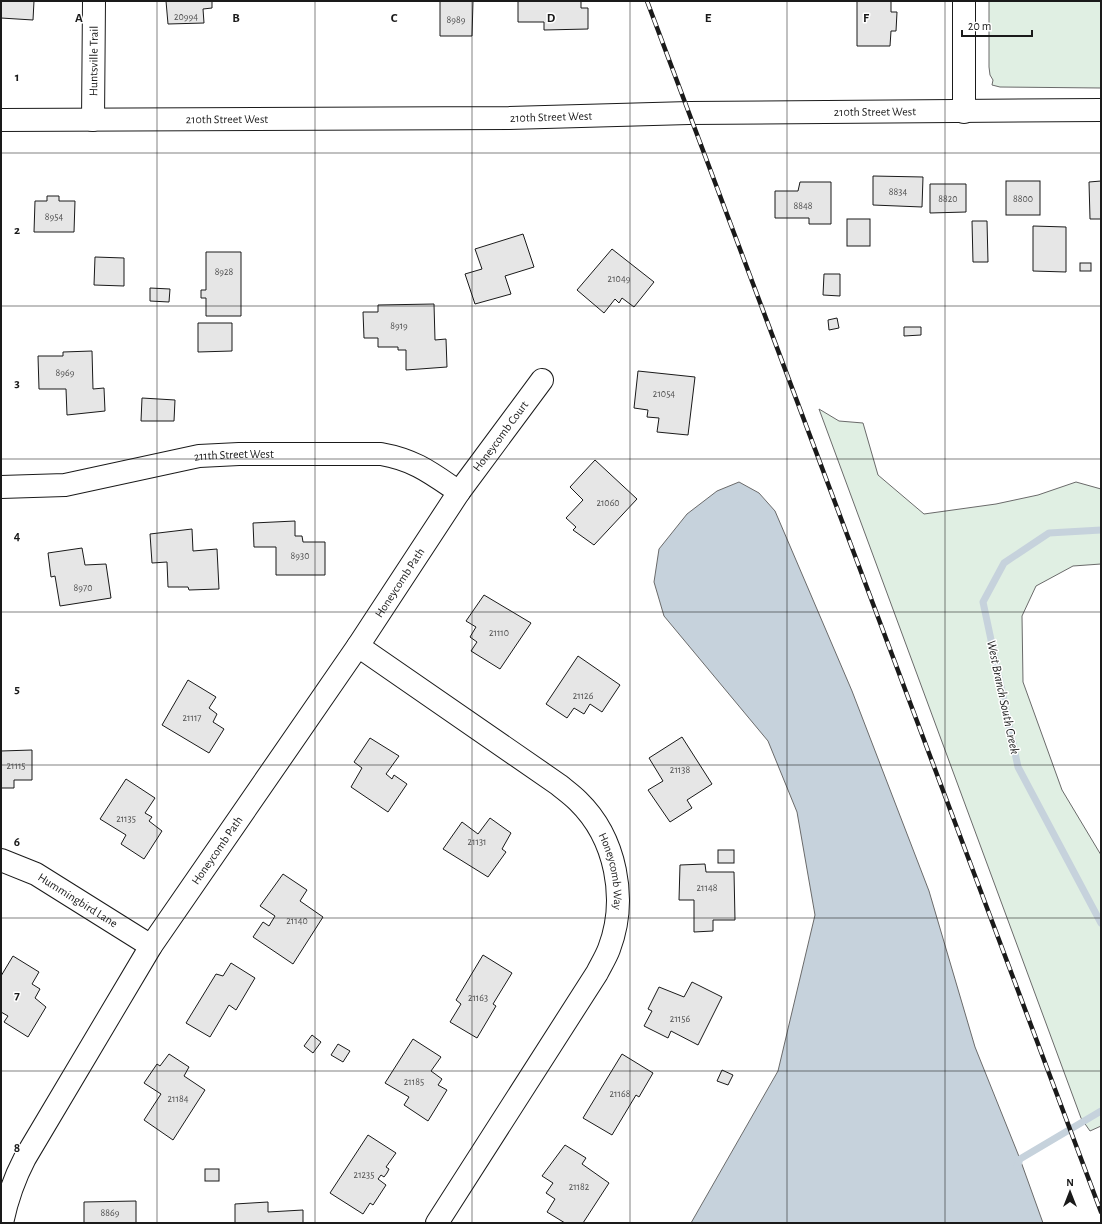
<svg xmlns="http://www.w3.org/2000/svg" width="1102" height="1224" font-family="'Alegreya Sans',sans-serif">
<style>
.green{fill:#e0efe3;stroke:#6a6a6a}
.water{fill:#c6d2dc;stroke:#6a6a6a}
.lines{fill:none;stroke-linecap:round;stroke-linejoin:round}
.stream{stroke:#c6d2dc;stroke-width:7}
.building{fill:#e6e6e6;stroke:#1a1a1a}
.minor-casing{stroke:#1a1a1a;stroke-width:24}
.minor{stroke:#fff;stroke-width:22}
.rail-casing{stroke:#1a1a1a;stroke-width:4.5}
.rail{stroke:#fff;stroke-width:3;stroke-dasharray:9;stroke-linecap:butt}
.grid{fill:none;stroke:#1a1a1a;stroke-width:1;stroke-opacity:0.55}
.labels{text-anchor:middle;stroke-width:3;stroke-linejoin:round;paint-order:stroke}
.number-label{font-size:10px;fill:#4d4d4d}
.street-label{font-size:12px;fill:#1a1a1a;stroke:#fff}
.water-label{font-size:13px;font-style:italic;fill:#1a1a1a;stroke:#fff}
.grid-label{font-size:13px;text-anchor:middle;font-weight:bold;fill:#1a1a1a;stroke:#fff;stroke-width:3;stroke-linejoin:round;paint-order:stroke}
</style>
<rect width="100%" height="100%" fill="#fff"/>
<g class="green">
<polygon points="989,1 1101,1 1101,88 1000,87 992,85 993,80 990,75 989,67"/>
<polygon points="819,409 839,421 863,423 878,475 924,514 996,504 1038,495 1076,482 1101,489 1101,564 1073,566 1036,586 1022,616 1023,682 1062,790 1101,855 1101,1126 1090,1131 1081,1118"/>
</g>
<polygon class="water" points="739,482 759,493 775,511 852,691 929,891 975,1047 1020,1159 1043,1223 691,1223 778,1071 815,915 797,812 768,741 664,616 654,582 659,549 687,514 717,491"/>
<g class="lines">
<g class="stream">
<polyline points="1101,530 1049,533 1004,563 983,602 1018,767 1101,923"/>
<polyline points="1017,1167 1020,1159 1101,1111"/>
</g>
</g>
<g class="building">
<polygon points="1,1 34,1 33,20 1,18"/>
<polygon points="166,1 212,1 212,8 203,9 204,23 168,24"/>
<polygon points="440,1 473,1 472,36 440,36"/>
<polygon points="518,1 581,1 581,8 588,8 588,29 544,30 544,22 518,22"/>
<polygon points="857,1 891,1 891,12 897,12 896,31 891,31 890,46 857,46"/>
<polygon points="873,176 923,177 922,207 873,205"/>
<rect x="1006" y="181" width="34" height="34"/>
<polygon points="1101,181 1101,219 1090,219 1089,182"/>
<polygon points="800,182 831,182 831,224 809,224 809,218 775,218 775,191 798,191"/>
<polygon points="930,184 966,184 966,212 930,213"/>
<polygon points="47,196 59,196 59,201 75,201 74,232 34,232 35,201 47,201"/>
<rect x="847" y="219" width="23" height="27"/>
<polygon points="972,221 987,221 988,262 973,262"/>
<polygon points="1033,226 1066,227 1066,272 1033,271"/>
<polygon points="523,234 534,267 505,276 511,294 475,304 465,274 482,269 475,249"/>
<polygon points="612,249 654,282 634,307 622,298 619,303 615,299 604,313 577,290"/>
<polygon points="206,252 241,252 241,316 206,316 206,298 201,298 201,290 206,290"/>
<polygon points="95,257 124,258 124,286 94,285"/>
<rect x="1080" y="263" width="11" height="8"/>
<polygon points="824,274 840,274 840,296 823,295"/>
<polygon points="150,288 170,289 169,302 150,301"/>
<polygon points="434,304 435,340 446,339 447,367 406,370 406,350 398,350 398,347 378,347 378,338 364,338 363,312 378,312 378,305"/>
<polygon points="837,318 839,328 829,330 828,320"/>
<polygon points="198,323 232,323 232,351 198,352"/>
<polygon points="904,327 921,327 921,335 904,336"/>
<polygon points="92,351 93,389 104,388 105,411 67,415 66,389 39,389 38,356 63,356 63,352"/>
<polygon points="638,371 695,377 688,435 657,432 659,418 647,417 648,410 634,408"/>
<polygon points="142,398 175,400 174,421 141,421"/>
<polygon points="595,460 637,499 594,545 573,530 576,527 566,518 583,500 570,487"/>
<polygon points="295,521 295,536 302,536 303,542 325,542 325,575 276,575 276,547 254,547 253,523"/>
<polygon points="192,529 193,551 217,549 219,589 189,590 188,587 168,587 167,562 152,563 150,534"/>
<polygon points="82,548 85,565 106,564 111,598 60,606 55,576 51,577 48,553"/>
<polygon points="484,595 531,623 500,669 471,651 477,642 470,637 476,627 466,621"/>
<polygon points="578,656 620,685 602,712 590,704 584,714 574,708 567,718 546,704"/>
<polygon points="188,680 216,697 209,708 217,714 213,722 224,729 209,753 162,725"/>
<polygon points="682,737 712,784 687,800 692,808 670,822 648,790 663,781 649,758"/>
<polygon points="370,738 399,756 386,774 392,779 394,775 407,784 388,812 351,787 362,768 354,762"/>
<polygon points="32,750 32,780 14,780 14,788 1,788 1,751"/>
<polygon points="126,779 155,798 145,813 152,817 149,821 162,831 144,859 121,844 126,835 100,819"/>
<polygon points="490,818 511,833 502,849 506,852 488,877 443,849 462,822 478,834"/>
<rect x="718" y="850" width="16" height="13"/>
<polygon points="705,864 706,872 734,872 735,920 713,920 713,931 694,932 694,900 679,900 680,865"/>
<polygon points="283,874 307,890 300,901 323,917 293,964 253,937 263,922 269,926 275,916 260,906"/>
<polygon points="483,955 512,973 493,1004 496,1006 477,1038 450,1022 461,1004 456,1000"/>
<polygon points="13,956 39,972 32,984 40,989 35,998 46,1007 28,1037 4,1022 8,1016 1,1012 1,976"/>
<polygon points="231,963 255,978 236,1010 229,1005 210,1037 186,1023 216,974 223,976"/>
<polygon points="692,982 722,997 698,1045 671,1031 668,1038 644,1026 652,1011 648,1009 659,987 684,997"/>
<polygon points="312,1035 321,1042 313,1053 304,1046"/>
<polygon points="413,1039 441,1057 431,1071 442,1079 438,1085 447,1090 428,1121 404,1105 409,1097 385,1083"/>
<polygon points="338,1044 350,1051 343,1062 331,1055"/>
<polygon points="169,1054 189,1067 184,1076 205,1090 173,1140 144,1120 161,1094 144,1083 157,1064 160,1066"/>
<polygon points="622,1054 653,1073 639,1097 636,1095 612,1135 583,1118"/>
<polygon points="722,1070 733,1075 728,1085 717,1081"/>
<polygon points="368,1135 396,1153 386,1167 389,1169 387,1173 384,1177 381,1175 378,1179 386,1185 373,1205 370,1203 363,1214 330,1193"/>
<polygon points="565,1145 586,1158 582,1164 609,1183 583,1223 565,1223 547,1212 555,1199 546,1193 553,1183 542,1176"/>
<rect x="205" y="1169" width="14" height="12"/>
<polygon points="136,1201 136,1223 84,1223 84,1202"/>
<polygon points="268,1202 268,1212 303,1210 303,1223 235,1223 235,1204"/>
</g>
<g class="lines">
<g class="minor-casing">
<g id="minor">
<polyline points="964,1 964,112"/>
<path id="s1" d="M1,120L509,118L689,113L1101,110"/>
<path id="s2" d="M93,120L94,1"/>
<path id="s3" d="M1,487L65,485L199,456L239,454H381C415,460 431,473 459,492"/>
<path id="s4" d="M358,646L559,785C565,790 572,795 578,801C616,838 628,899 609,949C606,957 601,965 597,973L437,1223"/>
<path id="s5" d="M1,860L36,874L151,946"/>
<path id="s6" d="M2,1223C7,1199 14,1179 25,1158L151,946L358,646L459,492L542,380"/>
</g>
</g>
<use href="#minor" class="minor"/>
<g class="rail-casing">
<polyline id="rail" points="647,1 1101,1212"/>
</g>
<use href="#rail" class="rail"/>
</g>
<path class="grid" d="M157,1V1223M315,1V1223M472,1V1223M630,1V1223M787,1V1223M945,1V1223M1,153H1101M1,306H1101M1,459H1101M1,612H1101M1,765H1101M1,918H1101M1,1071H1101"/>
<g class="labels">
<g class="number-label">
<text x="186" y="20">20994</text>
<text x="456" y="23">8989</text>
<text x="898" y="195">8834</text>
<text x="948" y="202">8820</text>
<text x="1023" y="202">8800</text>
<text x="803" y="209">8848</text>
<text x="54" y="220">8954</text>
<text x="224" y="275">8928</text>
<text x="619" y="282">21049</text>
<text x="399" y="329">8919</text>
<text x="65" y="376">8969</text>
<text x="664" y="397">21054</text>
<text x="608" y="506">21060</text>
<text x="300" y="559">8930</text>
<text x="83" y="591">8970</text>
<text x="499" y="636">21110</text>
<text x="583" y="699">21126</text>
<text x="192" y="721">21117</text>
<text x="16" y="769">21115</text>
<text x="680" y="773">21138</text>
<text x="126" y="822">21135</text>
<text x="477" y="845">21131</text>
<text x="707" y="891">21148</text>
<text x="297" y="924">21140</text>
<text x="478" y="1001">21163</text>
<text x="680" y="1022">21156</text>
<text x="414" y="1085">21185</text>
<text x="620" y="1097">21168</text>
<text x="178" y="1102">21184</text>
<text x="364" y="1178">21235</text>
<text x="579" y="1190">21182</text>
<text x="110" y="1216">8869</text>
</g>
<g class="street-label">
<text dy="4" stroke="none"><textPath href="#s2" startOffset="59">Huntsville Trail</textPath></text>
<text dy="4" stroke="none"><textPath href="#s1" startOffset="874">210th Street West</textPath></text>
<text dy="4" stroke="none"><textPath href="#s1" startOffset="550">210th Street West</textPath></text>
<text dy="4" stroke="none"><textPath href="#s1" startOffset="226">210th Street West</textPath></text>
<text dy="4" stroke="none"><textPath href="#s6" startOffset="934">Honeycomb Court</textPath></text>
<text dy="4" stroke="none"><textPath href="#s3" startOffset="236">211th Street West</textPath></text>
<text dy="4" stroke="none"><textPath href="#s6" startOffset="756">Honeycomb Path</textPath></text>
<text dy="4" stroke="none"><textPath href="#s6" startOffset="432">Honeycomb Path</textPath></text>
<text dy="4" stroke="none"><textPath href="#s4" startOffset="349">Honeycomb Way</textPath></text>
<text dy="4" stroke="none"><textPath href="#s5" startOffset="87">Hummingbird Lane</textPath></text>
</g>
<g class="water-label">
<text transform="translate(1004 697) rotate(78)" y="5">West Branch South Creek</text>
</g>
</g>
<g class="grid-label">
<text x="79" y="22">A</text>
<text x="236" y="22">B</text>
<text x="394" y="22">C</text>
<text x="551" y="22">D</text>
<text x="708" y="22">E</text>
<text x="866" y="22">F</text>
<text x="17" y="81">1</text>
<text x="17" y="234">2</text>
<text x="17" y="387">3</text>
<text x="17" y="540">4</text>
<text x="17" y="693">5</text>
<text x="17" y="846">6</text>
<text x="17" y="999">7</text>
<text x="17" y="1152">8</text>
</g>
<rect width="1102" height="1224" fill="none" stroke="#1a1a1a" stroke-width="4"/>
<g transform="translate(1070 1192)" stroke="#ffffff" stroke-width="3" paint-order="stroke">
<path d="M0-3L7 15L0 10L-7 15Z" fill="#1a1a1a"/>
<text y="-6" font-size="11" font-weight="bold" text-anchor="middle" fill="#1a1a1a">N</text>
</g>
<path d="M962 30v6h70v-6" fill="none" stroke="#1a1a1a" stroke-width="2"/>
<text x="968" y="30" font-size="12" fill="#1a1a1a" stroke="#ffffff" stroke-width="3" paint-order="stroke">20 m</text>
</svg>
